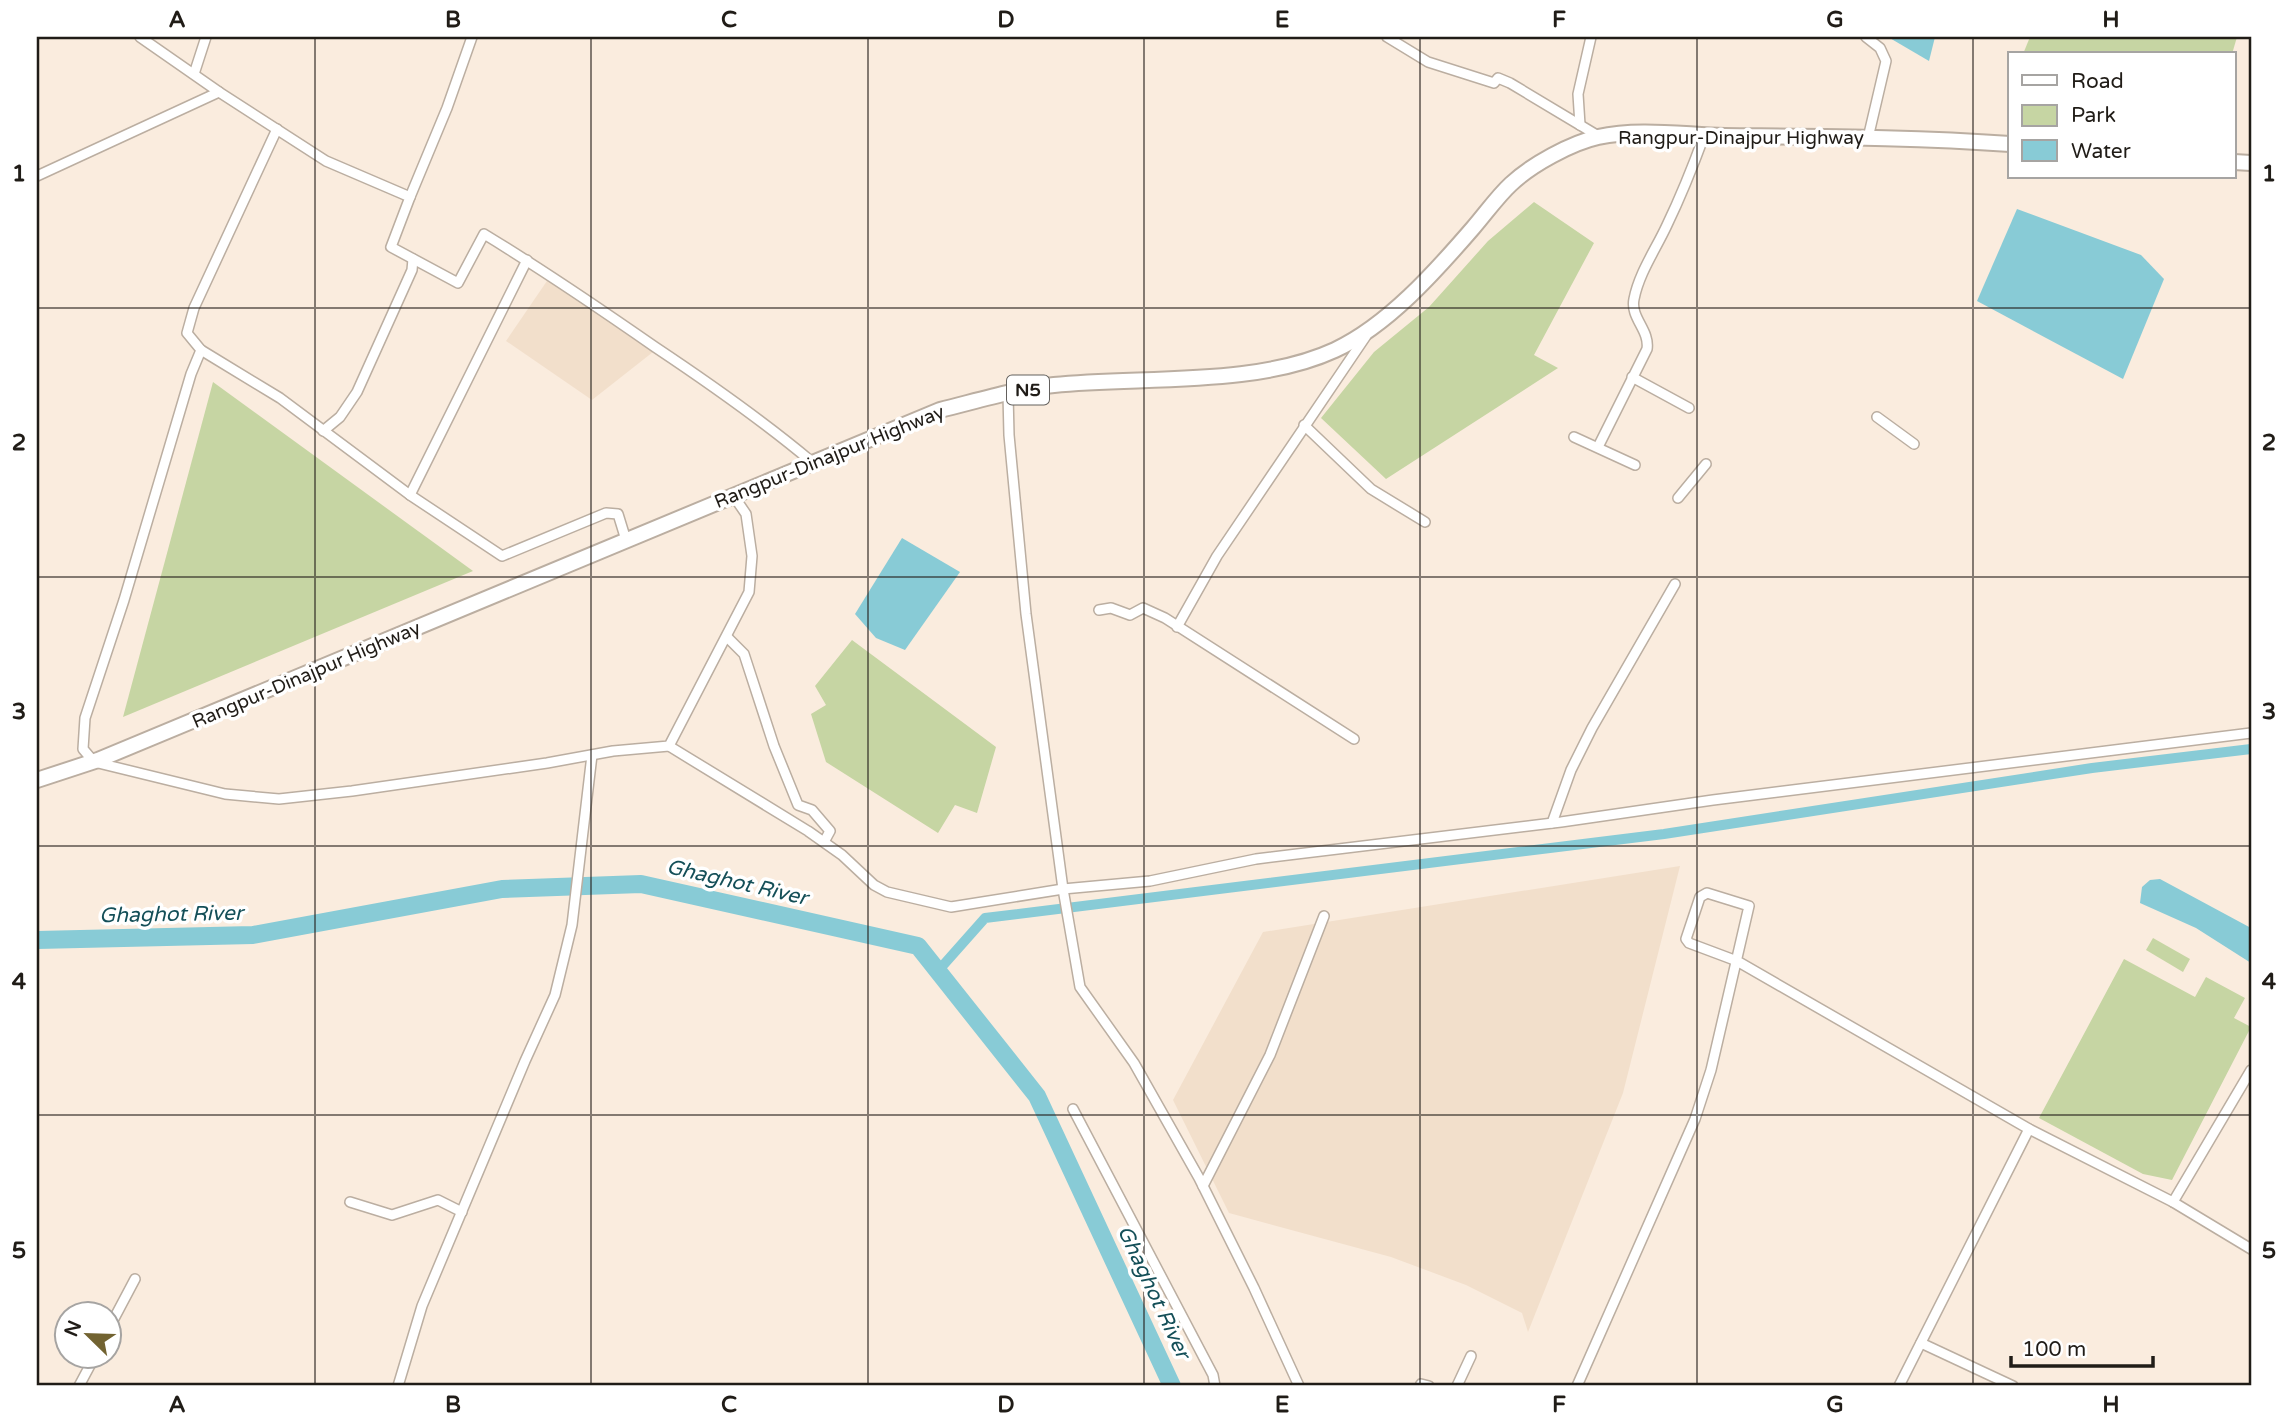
<svg xmlns="http://www.w3.org/2000/svg" width="2288" height="1423" font-family="'Varela Round',sans-serif">
<style>
.built{fill:#f2dfcb}
.green{fill:#c6d5a3}
.water{fill:#88cbd6}
.lines{fill:none;stroke-linecap:round;stroke-linejoin:round}
.canal{stroke:#88cbd6;stroke-width:10}
.river{stroke:#88cbd6;stroke-width:18}
.minor-casing{stroke:#bbaea1;stroke-width:12}
.trunk-casing{stroke:#bbaea1;stroke-width:18}
.minor{stroke:#fff;stroke-width:9}
.trunk{stroke:#fff;stroke-width:14}
.grid{fill:none;stroke:#201c17;stroke-width:2;stroke-opacity:0.55}
.labels{text-anchor:middle;stroke-width:7;stroke-linejoin:round;paint-order:stroke}
.shield{fill:#fff;stroke:#63605d;stroke-width:2}
.shield-label{font-size:18px;font-weight:bold;fill:#201c17}
.street-label{font-size:19px;fill:#201c17;stroke:#fff}
.water-label{font-size:21px;font-style:italic;fill:#144f58;stroke:#fff}
.neatline{fill:none;stroke:#201c17;stroke-width:2.5}
.grid-label{font-size:23px;text-anchor:middle;font-weight:bold;fill:#201c17}
</style>
<rect width="100%" height="100%" fill="#faecde"/>
<g class="built">
<polygon points="549,278 653,352 592,400 506,341"/>
<polygon points="1680,866 1623,1093 1528,1332 1522,1313 1466,1285 1391,1257 1229,1213 1173,1100 1263,932"/>
</g>
<g class="green">
<polygon points="2030,37 2237,37 2232,54 2023,54"/>
<polygon points="1534,202 1594,243 1534,355 1558,368 1386,479 1321,418 1374,352 1429,307 1488,241"/>
<polygon points="213,382 473,571 123,717"/>
<polygon points="852,640 996,747 977,813 955,805 938,833 826,762 811,714 826,705 815,686"/>
<polygon points="2153,938 2190,959 2183,972 2146,950"/>
<polygon points="2124,959 2195,997 2206,977 2245,998 2234,1018 2251,1027 2172,1180 2143,1174 2039,1118"/>
</g>
<g class="water">
<polygon points="1888,37 1935,37 1929,61"/>
<polygon points="2017,209 2141,255 2164,279 2123,379 1977,301"/>
<polygon points="902,538 960,572 905,650 876,638 855,614"/>
<polygon points="2160,879 2251,928 2251,963 2196,928 2140,903 2142,887 2150,880"/>
</g>
<g class="lines">
<polyline class="canal" points="938,971 985,918 1664,834 2092,768 2251,749"/>
<polyline class="river" points="37,940 253,935 502,889 641,884 918,946 1037,1096 1172,1386"/>
<g class="minor-casing">
<g id="minor">
<path d="M140,37L219,92L326,161L410,197L391,247L458,283L484,234C543,270 599,308 655,347C709,383 762,420 812,462"/>
<polyline points="1387,37 1428,62 1494,83 1498,78 1510,83 1600,137"/>
<polyline points="1866,37 1880,48 1886,61 1868,138"/>
<polyline points="194,74 206,37"/>
<polyline points="1580,125 1578,94 1591,37"/>
<polyline points="277,129 194,308 187,333 201,350 280,398 410,495"/>
<polyline points="37,176 219,92"/>
<polyline points="410,197 447,108 472,37"/>
<polyline points="527,260 410,495 502,556 606,513 618,514 626,540"/>
<polyline points="201,350 191,374 124,600 85,718 83,749 94,762 225,794 279,799 352,791 547,763 613,751 669,746 749,592 752,556 746,514 733,495"/>
<polyline points="1632,377 1689,408"/>
<polyline points="1008,394 1009,435 1026,614 1063,889 1080,987 1134,1063 1199,1178 1254,1288 1299,1386"/>
<polyline points="1877,417 1914,444"/>
<polyline points="1304,425 1371,489 1425,522"/>
<polyline points="323,431 340,417 357,392 412,270 413,259"/>
<polyline points="1574,437 1635,465"/>
<path d="M1598,447L1647,349C1650,330 1630,318 1634,299C1639,273 1656,249 1667,225C1681,196 1693,166 1704,136"/>
<polyline points="1678,498 1706,464"/>
<polyline points="1099,610 1111,608 1130,615 1143,608 1165,618 1354,739"/>
<polyline points="1177,627 1217,556 1366,336"/>
<polyline points="727,637 744,654 774,746 798,805 812,810 830,831 824,842"/>
<polyline points="669,746 808,831 842,855 874,885 887,892 951,907 1063,889 1150,881 1256,859 1561,822 1713,800 2251,733"/>
<polyline points="1552,823 1571,770 1592,728 1675,584"/>
<polyline points="1073,1109 1213,1375 1215,1386"/>
<polyline points="1203,1186 1270,1055 1324,916"/>
<polyline points="350,1202 392,1215 438,1200 462,1212"/>
<polyline points="2173,1202 2251,1070"/>
<polyline points="108,1330 135,1279"/>
<polyline points="1921,1343 2013,1386"/>
<polyline points="79,1386 95,1356"/>
<polyline points="398,1386 422,1306 525,1061 555,995 572,925 592,755"/>
<polyline points="1420,1386 1421,1384 1429,1386"/>
<polyline points="1457,1386 1471,1356"/>
<polyline points="1577,1386 1695,1119 1711,1070 1749,906 1707,893 1700,897 1686,939 1689,943 1737,961 2029,1129 2173,1202 2251,1249"/>
<polyline points="1899,1386 2029,1129"/>
</g>
</g>
<g class="trunk-casing">
<g id="trunk">
<polyline points="2234,162 2251,163"/>
<path d="M37,780L98,760L940,410C977,401 1015,389 1054,385C1141,376 1255,387 1335,350C1388,325 1435,272 1473,228C1486,213 1497,197 1511,184C1531,165 1571,143 1598,137C1639,128 1683,135 1725,136C1820,137 1915,137 2010,144"/>
</g>
</g>
<use href="#minor" class="minor"/>
<use href="#trunk" class="trunk"/>
</g>
<path class="grid" d="M315,37V1386M591,37V1386M868,37V1386M1144,37V1386M1420,37V1386M1697,37V1386M1973,37V1386M37,308H2251M37,577H2251M37,846H2251M37,1115H2251"/>
<g class="labels">
<rect class="shield" x="1007" y="375.5" width="42" height="29" rx="5"/>
<g class="shield-label">
<text x="1028" y="396">N5</text>
</g>
<g class="street-label">
<text x="1741" y="144">Rangpur-Dinajpur Highway</text>
<text transform="translate(829 456) rotate(-22)" y="7">Rangpur-Dinajpur Highway</text>
<text transform="translate(306 674) rotate(-23)" y="7">Rangpur-Dinajpur Highway</text>
</g>
<g class="water-label">
<text transform="translate(737 882) rotate(13)" y="7">Ghaghot River</text>
<text transform="translate(171 914) rotate(-1)" y="7">Ghaghot River</text>
<text transform="translate(1154 1292) rotate(65)" y="7">Ghaghot River</text>
</g>
</g>
<rect width="2288" height="1423" fill="none" stroke="#ffffff" stroke-width="77"/>
<rect x="2008" y="52" width="228" height="126" fill="#ffffff" stroke="#a6a4a2" stroke-width="2"/>
<rect x="2022" y="75" width="35" height="10" fill="#ffffff" stroke="#a6a4a2" stroke-width="2"/>
<text x="2071" y="88" font-size="21" fill="#201c17">Road</text>
<rect x="2022" y="105" width="35" height="21" fill="#c6d5a3" stroke="#a6a4a2" stroke-width="2"/>
<text x="2071" y="122" font-size="21" fill="#201c17">Park</text>
<rect x="2022" y="140" width="35" height="21" fill="#88cbd6" stroke="#a6a4a2" stroke-width="2"/>
<text x="2071" y="158" font-size="21" fill="#201c17">Water</text>
<g transform="translate(88 1335) rotate(293)"><circle r="33" fill="#ffffff" stroke="#a6a4a2" stroke-width="2"/>
<path d="M0-5L12 26L0 18L-12 26Z" fill="#726331"/>
<text y="-10" font-size="19" font-weight="bold" text-anchor="middle" fill="#201c17">N</text>
</g>
<path d="M2011 1356v10h142v-10" fill="none" stroke="#201c17" stroke-width="3.5"/>
<text x="2022" y="1356" font-size="21" fill="#201c17" stroke="#ffffff" stroke-width="5" paint-order="stroke">100 m</text>
<rect x="38" y="38" width="2212" height="1346" class="neatline"/>
<g class="grid-label">
<text x="177" y="27">A</text>
<text x="453" y="27">B</text>
<text x="729" y="27">C</text>
<text x="1006" y="27">D</text>
<text x="1282" y="27">E</text>
<text x="1559" y="27">F</text>
<text x="1835" y="27">G</text>
<text x="2111" y="27">H</text>
<text x="19" y="181">1</text>
<text x="2269" y="181">1</text>
<text x="19" y="450">2</text>
<text x="2269" y="450">2</text>
<text x="19" y="719">3</text>
<text x="2269" y="719">3</text>
<text x="19" y="989">4</text>
<text x="2269" y="989">4</text>
<text x="19" y="1258">5</text>
<text x="2269" y="1258">5</text>
<text x="177" y="1412">A</text>
<text x="453" y="1412">B</text>
<text x="729" y="1412">C</text>
<text x="1006" y="1412">D</text>
<text x="1282" y="1412">E</text>
<text x="1559" y="1412">F</text>
<text x="1835" y="1412">G</text>
<text x="2111" y="1412">H</text>
</g>
</svg>
